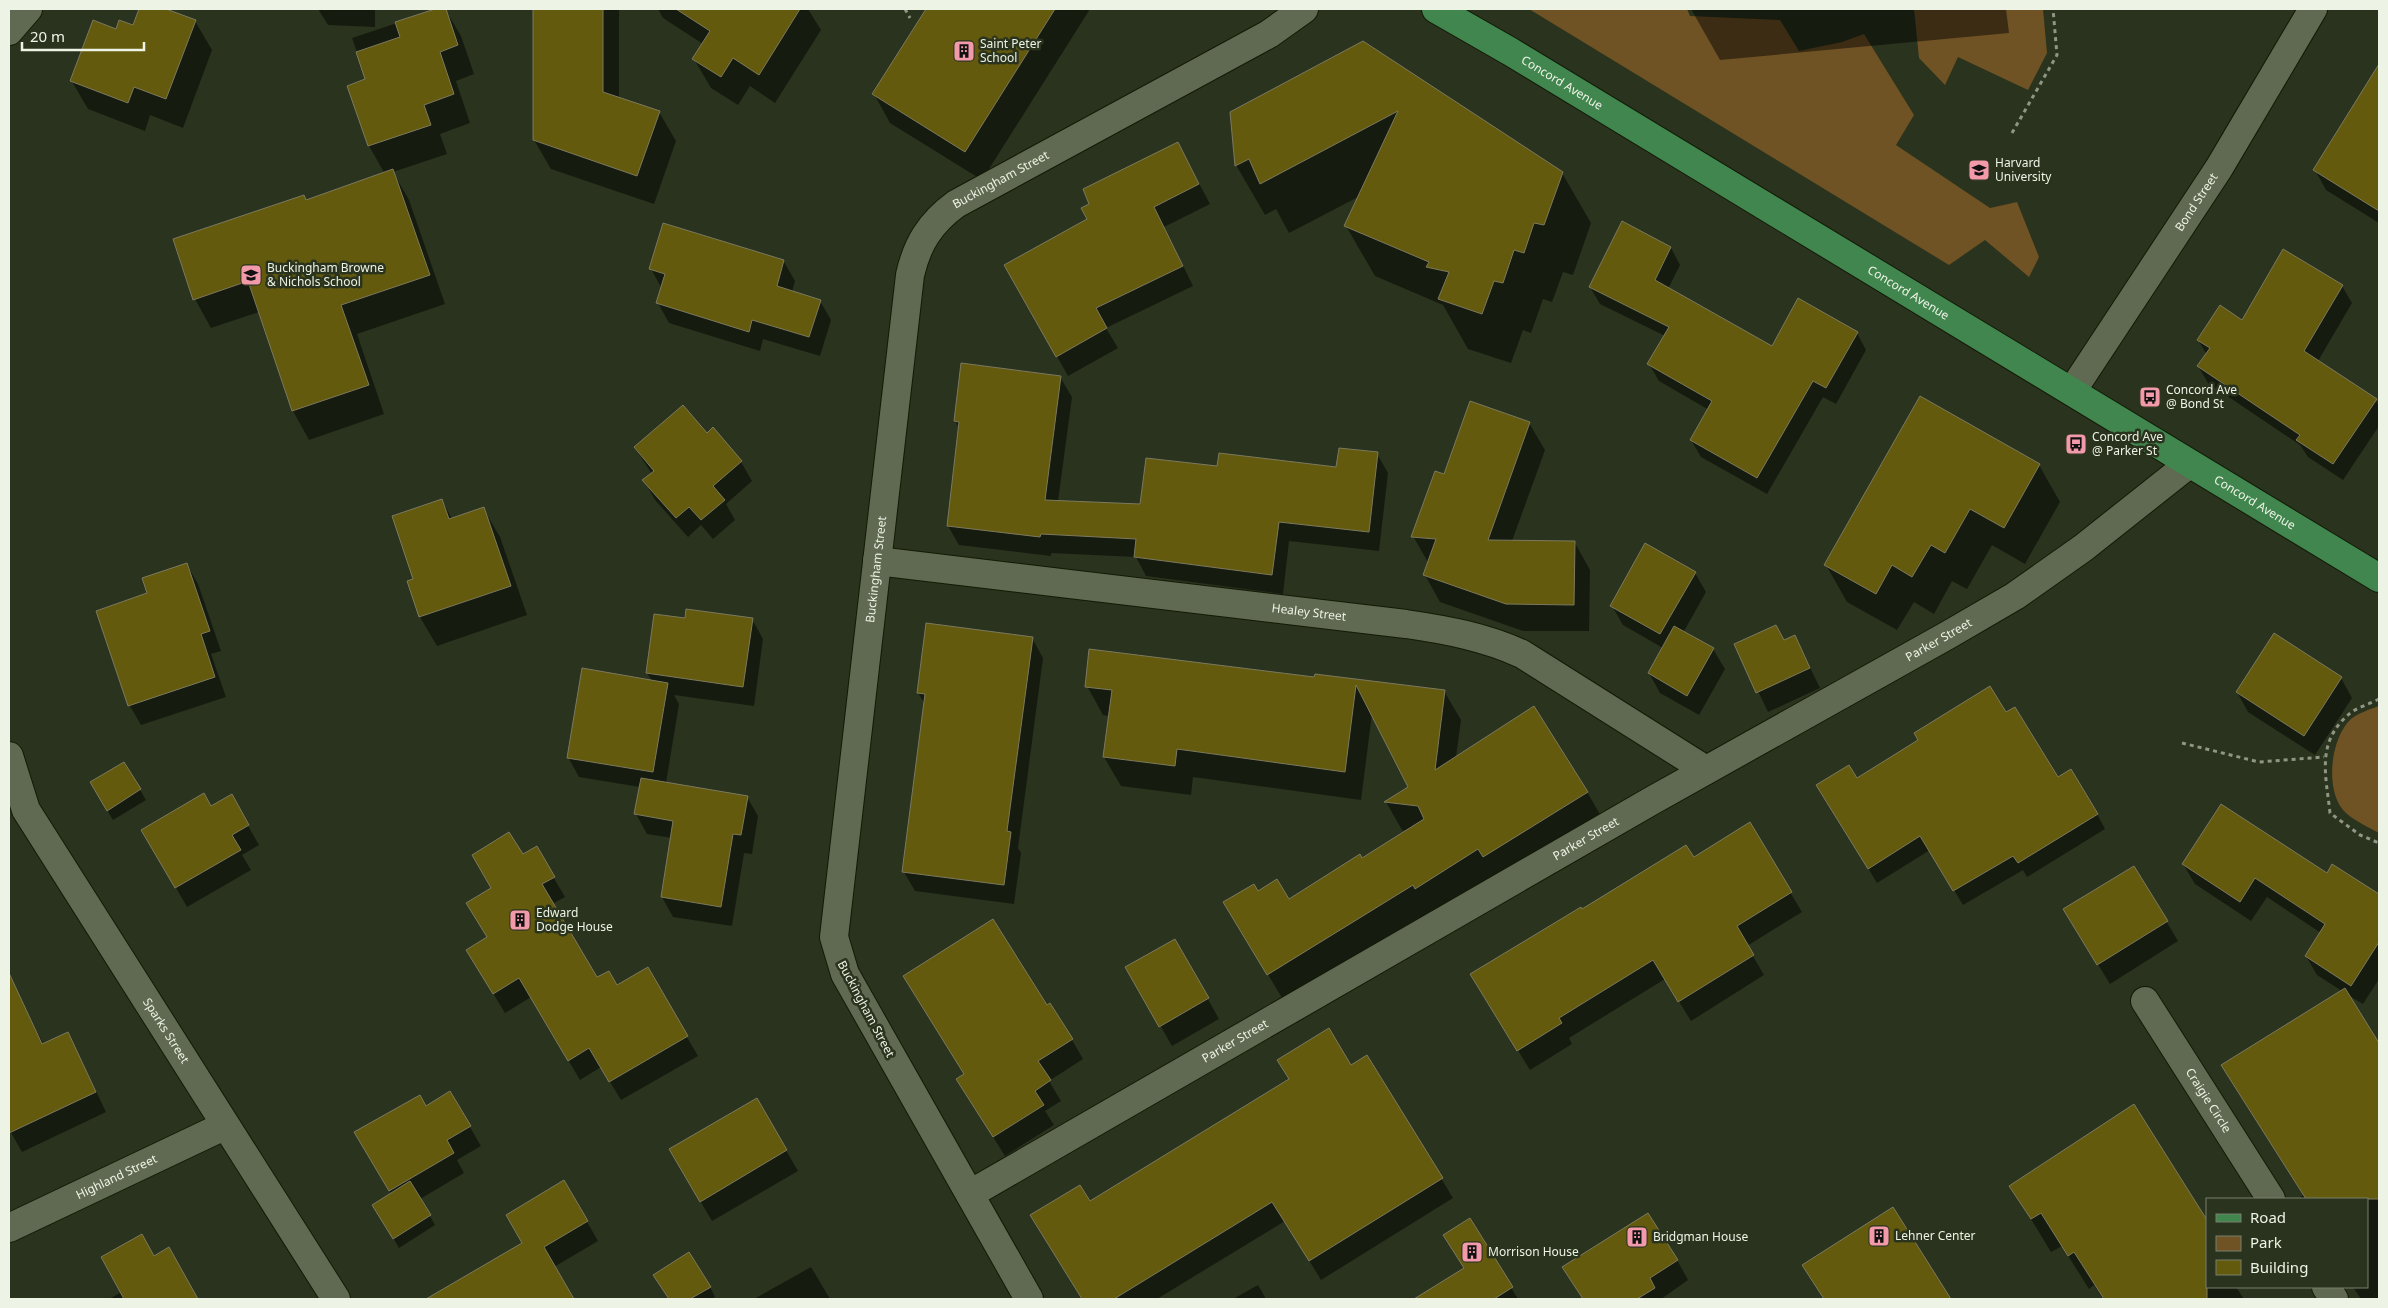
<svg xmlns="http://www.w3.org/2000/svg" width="2388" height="1308" font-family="'Noto Sans',sans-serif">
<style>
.green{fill:#6f5324}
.shadow{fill:#0007}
.building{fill:#635a0d;stroke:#7c795f}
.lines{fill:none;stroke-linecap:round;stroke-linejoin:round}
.minor-casing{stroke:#131a06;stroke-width:30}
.major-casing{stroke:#131a06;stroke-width:30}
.path{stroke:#8f9684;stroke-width:3;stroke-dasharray:4 4;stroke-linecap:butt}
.minor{stroke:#606951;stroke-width:28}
.major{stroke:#40864e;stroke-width:28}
.labels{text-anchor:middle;stroke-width:5;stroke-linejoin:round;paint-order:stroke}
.poi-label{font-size:12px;fill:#edf3e5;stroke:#2a331d;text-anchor:start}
.street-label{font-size:12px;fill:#edf3e5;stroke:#2a331d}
</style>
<rect width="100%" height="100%" fill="#2a331d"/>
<g class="green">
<polygon points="1529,9 1687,9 1690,16 1780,20 1799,51 1842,42 1864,34 1914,115 1896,145 1990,208 2017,202 2039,257 2029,277 1985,240 1949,265"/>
<polygon points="1914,9 2043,9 2047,53 2028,90 1958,57 1945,85 1919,58"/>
<path d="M2379,706V833C2368,827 2355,821 2346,813C2324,793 2330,738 2351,719C2359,713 2370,709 2379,706Z"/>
</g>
<g class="shadow">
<polygon points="140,9 162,9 195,21 212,50 183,128 150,115 145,131 88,109 71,80 117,30 134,26"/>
<polygon points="318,9 375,9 375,27 328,25"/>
<polygon points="439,9 445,9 461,36 474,74 456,81 470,123 440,134 447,154 393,172 409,200 445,304 357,334 384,414 309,440 293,411 259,312 211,328 195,299 306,201 385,174 369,146 348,86 367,80 352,38"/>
<polygon points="534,9 619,9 619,98 659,112 676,141 654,204 551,169 534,140"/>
<polygon points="658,9 808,9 821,30 775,103 750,86 738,105 711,88 694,59 703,44 663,18"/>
<polygon points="928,9 1090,9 982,180 890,123 874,94"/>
<polygon points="1691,9 2006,9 2009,33 1720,60"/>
<polygon points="1362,42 1562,173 1591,223 1573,275 1563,272 1552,302 1543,299 1531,333 1523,330 1511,363 1468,349 1443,305 1375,276 1346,226 1360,196 1289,233 1276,209 1265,215 1236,165 1232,112"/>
<polygon points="2360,96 2379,108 2379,223 2326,190 2315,170"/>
<polygon points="1178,144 1210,204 1164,227 1193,286 1106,328 1118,348 1068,376 1006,266 1088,219"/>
<polygon points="1671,248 1680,265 1668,289 1772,347 1857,333 1866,350 1836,404 1823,397 1767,494 1701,457 1691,440 1709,410 1659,381 1649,364 1665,336 1600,304 1590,287"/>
<polygon points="784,262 795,281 792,292 820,301 831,320 820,356 763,339 760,351 669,323 658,303 662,289 651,269"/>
<polygon points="2342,286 2352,303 2318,361 2376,400 2379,406 2379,426 2343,480 2308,457 2300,445 2208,383 2198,366 2207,355 2198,340 2242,321"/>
<polygon points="1060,377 1072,397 1058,501 1141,505 1218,467 1337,468 1377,454 1388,473 1379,551 1289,541 1283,594 1146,576 1136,557 1051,553 1051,556 959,545 948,526 960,429 955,421"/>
<polygon points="1529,423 1545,450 1512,541 1575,543 1590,570 1589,631 1523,631 1440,602 1425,575 1429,564 1413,536 1445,476"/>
<polygon points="707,435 741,462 752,481 726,504 735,520 713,539 701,525 688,537 655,500 644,480 652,474 635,448"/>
<polygon points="2039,465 2060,502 2025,564 1992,545 1967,589 1952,581 1934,614 1914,602 1897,630 1847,602 1826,565"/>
<polygon points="442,500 452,519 483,508 500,537 527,615 437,646 420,617 408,582 415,580"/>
<polygon points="187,565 198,584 221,651 211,654 226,697 141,725 130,706 98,612 149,594"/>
<polygon points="1695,573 1706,592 1683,633 1713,649 1725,669 1699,715 1660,693 1649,673 1663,648 1623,625 1612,606"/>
<polygon points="686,619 752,619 763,639 754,706 674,695 679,704 666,783 747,797 758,816 752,854 744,853 732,926 673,917 662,897 672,838 647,834 636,814 640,787 579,777 568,757 652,681 647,673"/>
<polygon points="1795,637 1820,688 1768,712 1736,645 1784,641"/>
<polygon points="1032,638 1043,658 1018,848 1021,853 1014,904 915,891 904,872 925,704 918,693"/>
<polygon points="1316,678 1444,691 1461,720 1456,757 1587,792 1604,821 1285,1003 1242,931 1257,893 1288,901 1407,831 1402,830 1386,802 1409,787 1372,714 1361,800 1193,777 1191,795 1121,786 1104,757 1109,716 1103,715 1087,686"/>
<polygon points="2341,678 2352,698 2315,755 2248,712 2237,692"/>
<polygon points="2005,714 2057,779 2097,814 2105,829 2027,877 2023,870 1963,905 1930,850 1877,883 1827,800 1856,779"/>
<polygon points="124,763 146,800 113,820 91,783"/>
<polygon points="231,796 259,845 242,855 251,870 187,907 143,830 211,807"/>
<polygon points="1749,824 1802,912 1747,946 1764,975 1691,1021 1665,979 1569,1038 1572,1044 1530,1070 1483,993 1582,911 1693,859"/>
<polygon points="536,848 565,897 552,904 597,979 616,987 647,969 698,1056 621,1100 601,1067 580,1080 531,997 505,1013 479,970 488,938 493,888 522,856"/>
<polygon points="2183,864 2327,874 2333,866 2379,896 2379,979 2363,1004 2348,995 2379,1045 2379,1299 2361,1299 2353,1287 2367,1287 2367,1199 2299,1199 2303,1195 2223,1066 2342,991 2317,975 2306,956 2321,933 2267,897 2251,921 2195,884"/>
<polygon points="2134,867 2178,941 2110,984 2076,929"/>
<polygon points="1175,940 1219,1019 1172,1046 1127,967"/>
<polygon points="1047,1006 1072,1040 1083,1059 1049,1081 1061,1101 1045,1111 1054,1125 1005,1156 969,1099"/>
<polygon points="26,1012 44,1045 68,1033 106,1112 22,1152 9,1129 9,1019"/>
<polygon points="1367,1057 1453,1198 1321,1280 1285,1221 1157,1299 1082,1299 1043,1235"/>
<polygon points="450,1093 481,1146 457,1160 464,1173 420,1199 435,1225 399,1248 379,1214 391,1194 356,1133 425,1107"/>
<polygon points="757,1100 798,1171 712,1221 670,1150"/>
<polygon points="564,1182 598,1241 554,1267 573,1299 457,1299 450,1287 524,1244"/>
<polygon points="2011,1186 2207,1287 2236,1287 2244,1299 2103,1299 2094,1285 2089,1289 2062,1246 2051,1252"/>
<polygon points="1892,1209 1949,1299 1824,1299 1804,1265"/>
<polygon points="1469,1220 1518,1299 1416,1299 1465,1269"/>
<polygon points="154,1258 183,1274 197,1299 109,1299 122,1292"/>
<polygon points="1677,1260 1688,1280 1661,1299 1583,1299 1564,1268"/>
<polygon points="811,1267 830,1299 754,1299"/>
<polygon points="655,1276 710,1287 715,1297 711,1299 670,1299"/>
<polygon points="1258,1285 1266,1299 1233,1299"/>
</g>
<g class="building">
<polygon points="139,9 166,9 196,20 166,99 134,87 128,103 70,81 93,20 116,29 119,20 133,25"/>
<polygon points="435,9 446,9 458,45 440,52 454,94 424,105 431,125 368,146 347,86 365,79 356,52 400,37 395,22"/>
<polygon points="533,9 603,9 603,92 660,111 637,176 533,140"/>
<polygon points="676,9 800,9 759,75 733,58 721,77 692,59 710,31"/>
<polygon points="926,9 1055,9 965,152 872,94"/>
<polygon points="1363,41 1563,172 1544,225 1534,223 1524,253 1514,250 1503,283 1494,281 1482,314 1438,299 1449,272 1426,267 1429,262 1344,226 1398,111 1260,184 1249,159 1235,166 1230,112"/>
<polygon points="2379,64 2379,211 2313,170"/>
<polygon points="1178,142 1199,184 1154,207 1183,266 1096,308 1107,328 1056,357 1004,265 1087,219 1081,208 1089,204 1083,189"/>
<polygon points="393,169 430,275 341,305 369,385 292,411 248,281 193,300 173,239 304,195 306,200"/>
<polygon points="1622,221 1671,247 1655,280 1772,346 1798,298 1858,332 1826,388 1813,381 1757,478 1690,440 1712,401 1647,364 1669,327 1589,287"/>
<polygon points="663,223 784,260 777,286 821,300 809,337 752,320 749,332 656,303 665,274 649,269"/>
<polygon points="2283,249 2343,285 2304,351 2377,399 2333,464 2296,440 2300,435 2197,366 2210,348 2197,340 2220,305 2242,320"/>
<polygon points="961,363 1061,376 1045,500 1140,504 1146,458 1217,466 1219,453 1336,467 1339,448 1378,452 1369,532 1279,522 1272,575 1134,557 1136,539 1041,534 1040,537 947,526 959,422 954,421"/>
<polygon points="1920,396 2040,464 2004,528 1970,509 1945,553 1931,545 1912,577 1892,565 1876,594 1824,565"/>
<polygon points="1470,401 1530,422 1488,540 1575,541 1574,605 1506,604 1423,575 1436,539 1411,537 1435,471 1444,474"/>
<polygon points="683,405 707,433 713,427 742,461 713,486 725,500 701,520 689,507 676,518 642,480 654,471 634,447"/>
<polygon points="442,499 449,519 484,507 511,586 419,617 407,581 413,579 392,516"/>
<polygon points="1645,543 1696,572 1660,634 1610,606"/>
<polygon points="187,563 210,631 201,634 215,677 128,706 96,611 147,593 142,578"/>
<polygon points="686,609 753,618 743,687 646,673 654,614 685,618"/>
<polygon points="926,623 1033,637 1007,831 1011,832 1004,885 902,872 925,694 917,693"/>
<polygon points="1776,625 1784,640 1795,635 1810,668 1756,693 1734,644"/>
<polygon points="1674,626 1714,648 1687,696 1648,673"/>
<polygon points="2274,633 2342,677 2304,736 2236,692"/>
<polygon points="1089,649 1314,677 1315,674 1445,690 1435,770 1534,706 1588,792 1483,857 1478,849 1415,889 1413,885 1267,975 1223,902 1254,884 1258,891 1277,879 1289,899 1360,854 1362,858 1424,819 1418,806 1384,802 1408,787 1356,685 1345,772 1177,749 1175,766 1103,757 1112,690 1085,687"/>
<polygon points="582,668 668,683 653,772 567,758"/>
<polygon points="1990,686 2006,712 2015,707 2058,777 2071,769 2098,814 2018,863 2013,856 1953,891 1920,836 1868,869 1816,785 1849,765 1857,778 1918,740 1914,733"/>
<polygon points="124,762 141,789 107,811 90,782"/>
<polygon points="641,778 748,796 741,835 733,834 721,907 661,897 673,821 634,814"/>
<polygon points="204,793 211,806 232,794 249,825 232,835 241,850 175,888 141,830"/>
<polygon points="2221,804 2327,873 2332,864 2379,894 2379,942 2351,986 2305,956 2325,924 2255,878 2240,902 2182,864"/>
<polygon points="1750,822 1792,892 1737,926 1754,955 1678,1002 1653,960 1559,1018 1562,1023 1517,1051 1470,974 1581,907 1582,909 1686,845 1694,857"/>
<polygon points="509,832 523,854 537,846 555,877 542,884 597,977 609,971 617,985 648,967 688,1036 609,1082 589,1048 568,1061 519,978 493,994 466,950 487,937 466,903 491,888 472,855"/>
<polygon points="2134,866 2168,921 2097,965 2063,909"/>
<polygon points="993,919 1047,1005 1050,1003 1073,1039 1038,1061 1051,1080 1035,1091 1044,1105 993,1137 956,1079 964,1074 903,976"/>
<polygon points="1175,939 1209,998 1159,1027 1125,967"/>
<polygon points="9,973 42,1044 68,1032 96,1092 9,1133"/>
<polygon points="2345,988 2379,1043 2379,1199 2306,1199 2221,1065"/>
<polygon points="1329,1028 1351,1065 1367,1055 1443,1178 1309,1261 1272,1202 1114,1299 1082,1299 1030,1215 1080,1185 1090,1201 1289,1079 1277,1060"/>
<polygon points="450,1091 471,1126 447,1140 454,1153 389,1191 354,1132 420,1095 426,1106"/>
<polygon points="757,1098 787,1150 700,1202 669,1149"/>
<polygon points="2134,1104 2207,1220 2207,1299 2104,1299 2074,1252 2068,1256 2041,1213 2031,1219 2009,1186"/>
<polygon points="564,1180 588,1221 544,1247 574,1299 426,1299 522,1243 506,1215"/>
<polygon points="410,1181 431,1215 393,1239 372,1205"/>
<polygon points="1893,1207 1951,1299 1824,1299 1802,1265"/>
<polygon points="1648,1213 1678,1260 1650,1278 1655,1288 1637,1299 1583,1299 1562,1267"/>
<polygon points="1470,1218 1513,1287 1494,1299 1414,1299 1464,1268 1443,1235"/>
<polygon points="142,1234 154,1256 169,1247 198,1299 124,1299 101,1257"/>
<polygon points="689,1252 711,1287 690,1299 669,1299 653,1275"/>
</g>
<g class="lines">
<g class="minor-casing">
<g id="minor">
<polyline points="9,31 28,9"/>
<path id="s1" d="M2072,391L2219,168L2313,9"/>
<path id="s2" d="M877,561L1406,624C1447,630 1485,637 1522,654L1706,770"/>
<path id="s3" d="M9,756L26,810L336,1299"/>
<path id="s4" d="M2145,1001L2271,1199"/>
<path id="s5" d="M970,1194L1653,800L1948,635L2015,596L2083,548L2189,464"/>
<path id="s6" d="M9,1228L224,1126"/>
<polyline points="2326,1287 2334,1299"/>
<path id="s7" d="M1029,1299L845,974L834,937L910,275C917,244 930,223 956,204L1269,34L1304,9"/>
</g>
</g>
<g class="major-casing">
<g id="major">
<path id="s8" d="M1436,9L1511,52L2379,578"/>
</g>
</g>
<g class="path">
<polyline points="905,9 910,18"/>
<polyline points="2012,133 2057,55 2053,9"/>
<path d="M2379,699C2370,704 2355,708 2348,715C2316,743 2326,776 2330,813L2360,835L2379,843"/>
<polyline points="2182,743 2259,762 2324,757"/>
</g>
<use href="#minor" class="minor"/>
<use href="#major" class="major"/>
</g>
<defs>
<g id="building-square" transform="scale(1.125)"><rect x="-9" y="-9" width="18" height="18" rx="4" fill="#f39aaa" stroke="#2a331d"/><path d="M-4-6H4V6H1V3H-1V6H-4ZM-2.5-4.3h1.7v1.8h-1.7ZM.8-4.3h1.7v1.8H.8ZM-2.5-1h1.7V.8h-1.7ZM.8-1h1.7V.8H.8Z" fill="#111"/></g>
<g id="university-square" transform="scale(1.125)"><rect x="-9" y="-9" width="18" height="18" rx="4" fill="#f39aaa" stroke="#2a331d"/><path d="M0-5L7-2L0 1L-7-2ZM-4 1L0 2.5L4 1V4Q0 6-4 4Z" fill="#111"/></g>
<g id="school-square" transform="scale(1.125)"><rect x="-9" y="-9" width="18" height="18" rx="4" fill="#f39aaa" stroke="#2a331d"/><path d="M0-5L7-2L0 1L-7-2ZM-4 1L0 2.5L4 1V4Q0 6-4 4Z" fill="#111"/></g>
<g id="bus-square" transform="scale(1.125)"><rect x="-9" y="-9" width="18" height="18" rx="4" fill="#f39aaa" stroke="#2a331d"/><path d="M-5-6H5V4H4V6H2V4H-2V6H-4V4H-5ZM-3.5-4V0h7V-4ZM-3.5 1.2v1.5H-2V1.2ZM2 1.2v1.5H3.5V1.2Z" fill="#111"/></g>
</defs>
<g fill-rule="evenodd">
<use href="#building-square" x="964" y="51"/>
<use href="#university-square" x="1979" y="170"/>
<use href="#school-square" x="251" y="275"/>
<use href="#bus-square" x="2150" y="397"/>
<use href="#bus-square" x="2076" y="444"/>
<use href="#building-square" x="520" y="920"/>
<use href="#building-square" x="1879" y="1236"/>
<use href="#building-square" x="1637" y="1237"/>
<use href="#building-square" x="1472" y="1252"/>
</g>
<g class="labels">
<g class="poi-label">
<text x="980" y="48">Saint Peter<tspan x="980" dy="14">School</tspan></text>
<text x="1995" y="167">Harvard<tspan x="1995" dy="14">University</tspan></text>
<text x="267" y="272">Buckingham Browne<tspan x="267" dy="14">&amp; Nichols School</tspan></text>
<text x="2166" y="394">Concord Ave<tspan x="2166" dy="14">@ Bond St</tspan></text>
<text x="2092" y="441">Concord Ave<tspan x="2092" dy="14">@ Parker St</tspan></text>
<text x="536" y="917">Edward<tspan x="536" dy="14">Dodge House</tspan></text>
<text x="1895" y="1240">Lehner Center</text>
<text x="1653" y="1241">Bridgman House</text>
<text x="1488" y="1256">Morrison House</text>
</g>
<g class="street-label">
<text dy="4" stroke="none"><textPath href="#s8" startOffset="146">Concord Avenue</textPath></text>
<text dy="4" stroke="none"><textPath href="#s7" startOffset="1216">Buckingham Street</textPath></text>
<text dy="4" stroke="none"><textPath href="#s1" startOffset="226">Bond Street</textPath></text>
<text dy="4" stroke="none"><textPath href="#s8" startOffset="551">Concord Avenue</textPath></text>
<text dy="4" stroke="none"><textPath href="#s8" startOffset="956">Concord Avenue</textPath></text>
<text dy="4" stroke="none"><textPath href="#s7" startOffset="782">Buckingham Street</textPath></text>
<text dy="4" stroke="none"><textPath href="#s2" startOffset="435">Healey Street</textPath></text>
<text dy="4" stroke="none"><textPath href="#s5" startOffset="1116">Parker Street</textPath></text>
<text dy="4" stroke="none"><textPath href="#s5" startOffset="711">Parker Street</textPath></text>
<text transform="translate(866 1009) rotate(62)" y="4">Buckingham Street</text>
<text dy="4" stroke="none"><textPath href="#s3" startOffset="318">Sparks Street</textPath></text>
<text dy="4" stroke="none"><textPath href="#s5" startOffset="306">Parker Street</textPath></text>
<text dy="4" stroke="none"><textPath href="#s4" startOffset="118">Craigie Circle</textPath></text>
<text dy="4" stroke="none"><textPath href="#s6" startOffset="119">Highland Street</textPath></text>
</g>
</g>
<rect width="2388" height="1308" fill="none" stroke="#edf3e5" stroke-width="20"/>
<rect x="2206" y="1198" width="162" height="90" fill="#2a331d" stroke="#78806d"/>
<rect x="2216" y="1214" width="25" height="8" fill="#40864e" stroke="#78806d"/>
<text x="2250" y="1223" font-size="15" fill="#edf3e5">Road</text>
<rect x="2216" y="1236" width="25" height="15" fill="#6f5324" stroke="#78806d"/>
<text x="2250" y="1248" font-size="15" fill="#edf3e5">Park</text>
<rect x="2216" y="1260" width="25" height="15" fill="#635a0d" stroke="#78806d"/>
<text x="2250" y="1273" font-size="15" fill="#edf3e5">Building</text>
<path d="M22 42v8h122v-8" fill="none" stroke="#edf3e5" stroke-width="2.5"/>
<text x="30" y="42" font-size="15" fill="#edf3e5" stroke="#2a331d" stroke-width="4" paint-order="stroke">20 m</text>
</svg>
